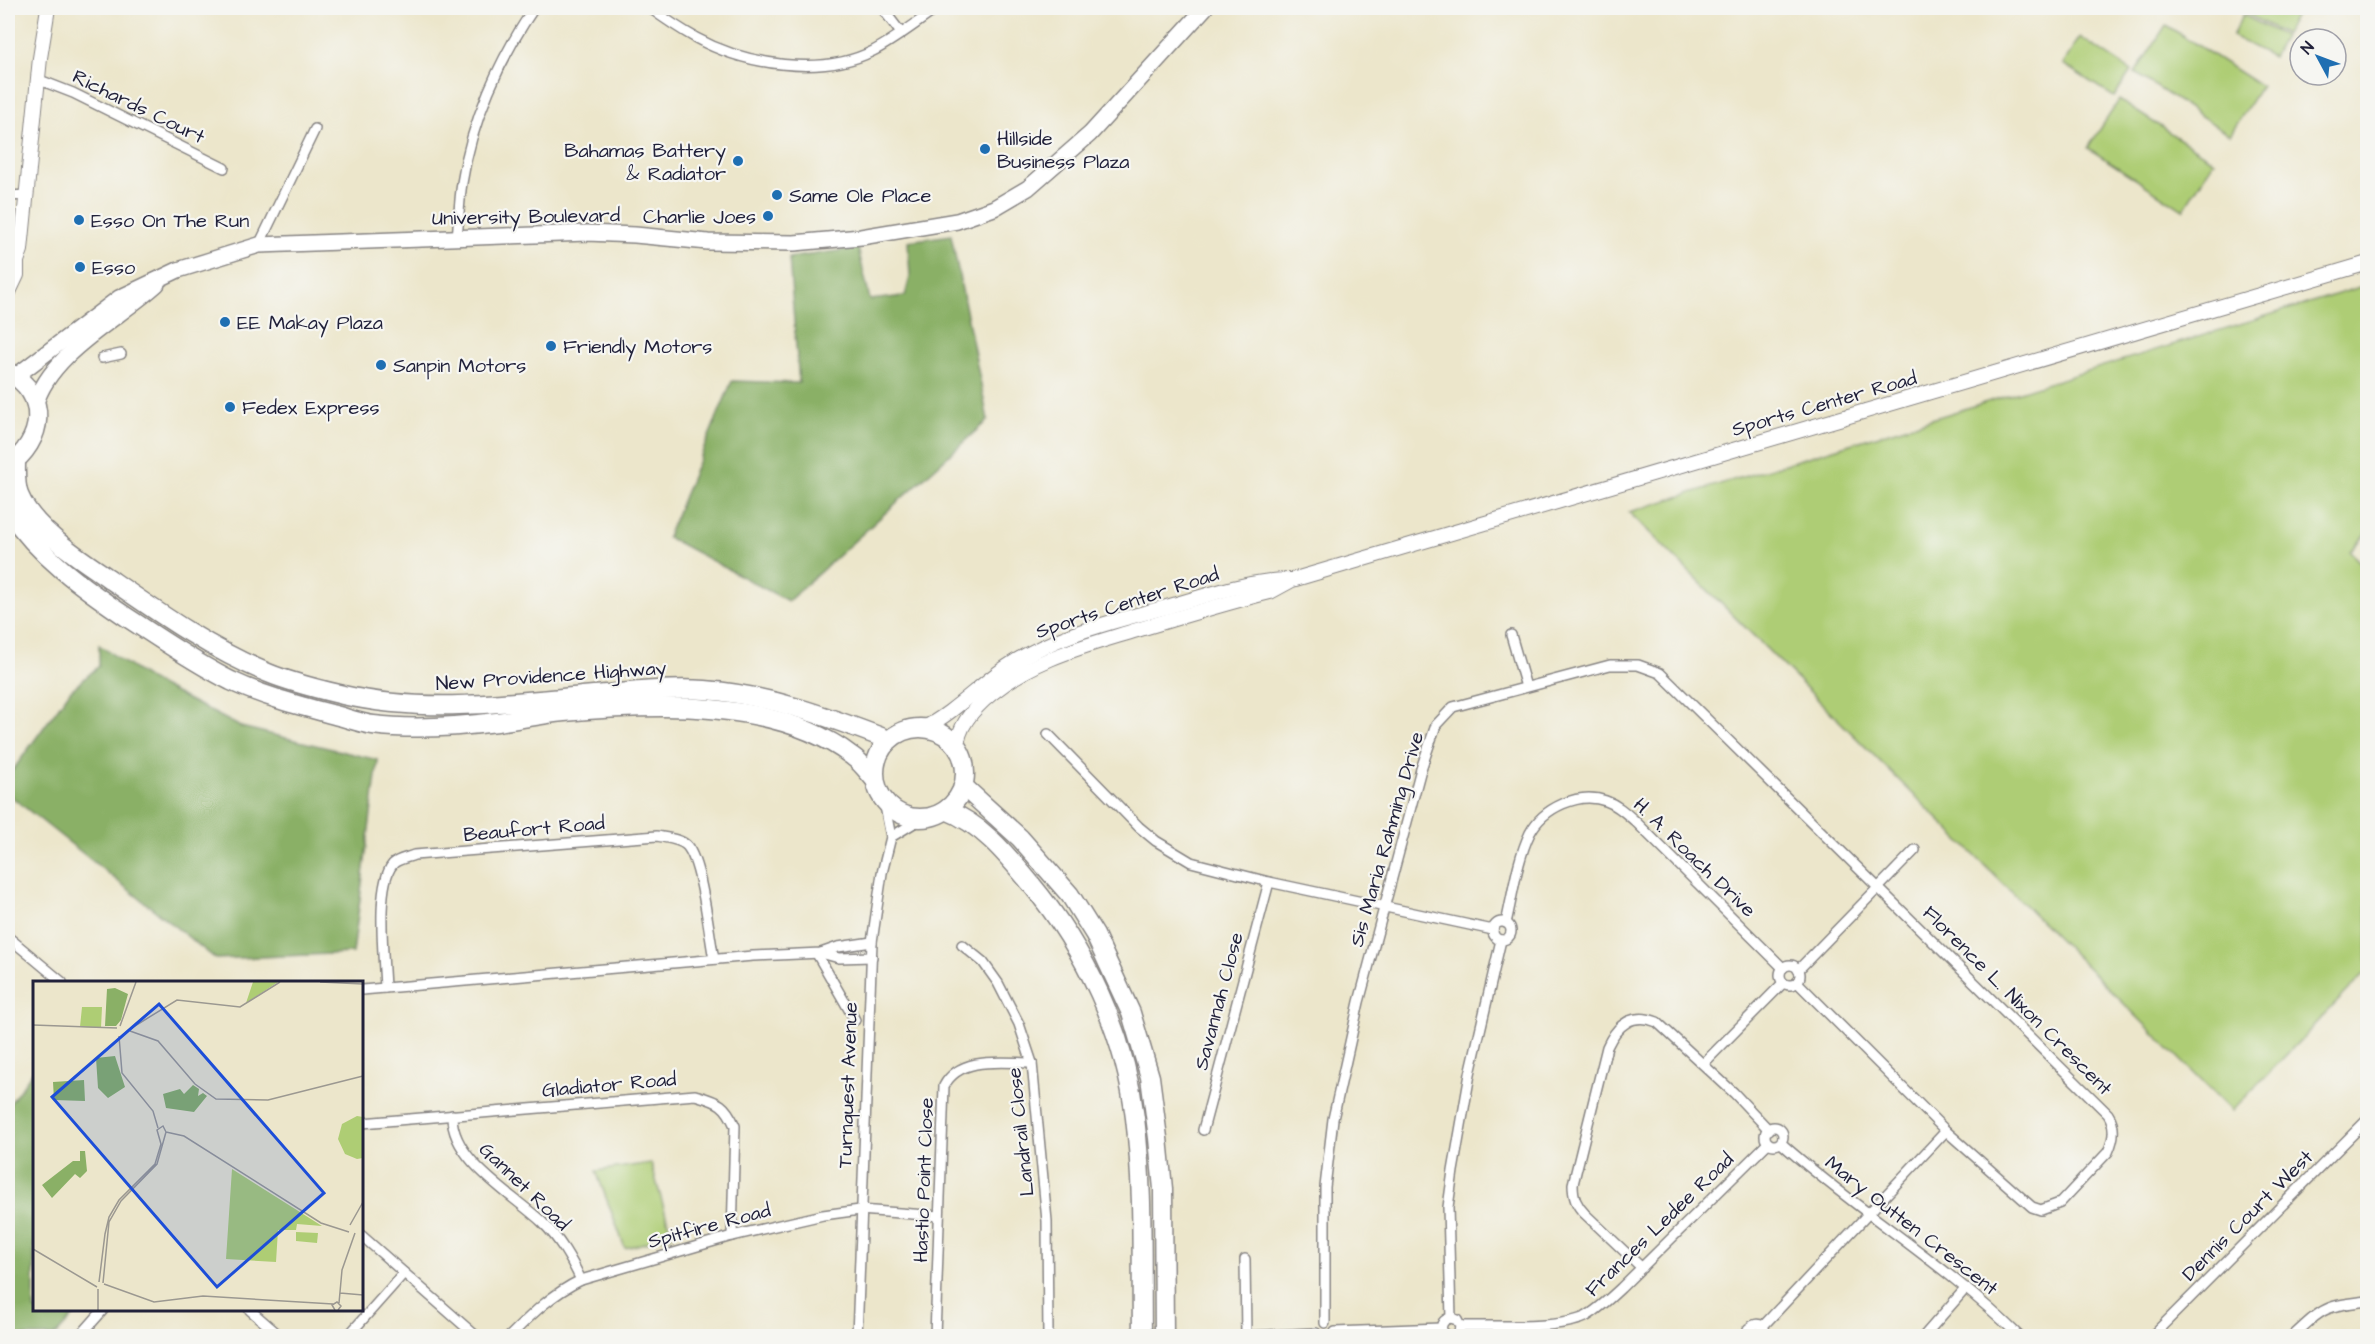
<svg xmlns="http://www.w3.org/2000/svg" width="2375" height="1344" font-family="'Architects Daughter',sans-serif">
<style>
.green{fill:#aecd74;stroke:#687858;stroke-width:1.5}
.forest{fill:#8ab066;stroke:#566950;stroke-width:1.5}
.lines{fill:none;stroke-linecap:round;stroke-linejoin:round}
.street-casing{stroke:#878483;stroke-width:12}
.secondary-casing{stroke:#878483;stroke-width:16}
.primary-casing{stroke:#878483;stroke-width:18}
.highway-casing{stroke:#878483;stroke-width:21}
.street{stroke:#fff;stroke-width:9}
.secondary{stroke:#fff;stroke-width:14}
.primary{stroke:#fff;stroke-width:15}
.highway{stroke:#fff;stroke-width:18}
.poi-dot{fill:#1f6fb2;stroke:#f6f6f2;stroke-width:2}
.labels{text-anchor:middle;stroke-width:4.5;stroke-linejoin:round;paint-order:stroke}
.street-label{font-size:20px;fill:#22223b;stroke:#f6f6f2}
.poi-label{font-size:20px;fill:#22223b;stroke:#f6f6f2;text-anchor:start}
.inset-road{fill:none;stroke:#9b9891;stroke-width:1.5}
.view{fill:#1d4ed8;fill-opacity:0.15;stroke:#1d4ed8;stroke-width:3}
.inset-edge{fill:none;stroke:#22223b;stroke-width:3}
</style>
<rect width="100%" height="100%" fill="#f6f6f2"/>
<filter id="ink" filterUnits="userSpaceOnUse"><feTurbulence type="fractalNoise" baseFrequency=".0167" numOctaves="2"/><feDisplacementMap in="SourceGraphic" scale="12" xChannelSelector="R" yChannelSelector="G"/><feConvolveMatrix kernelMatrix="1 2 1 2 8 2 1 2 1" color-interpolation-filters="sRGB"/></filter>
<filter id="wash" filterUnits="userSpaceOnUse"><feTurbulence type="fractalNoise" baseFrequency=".008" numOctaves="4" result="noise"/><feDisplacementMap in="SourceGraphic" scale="24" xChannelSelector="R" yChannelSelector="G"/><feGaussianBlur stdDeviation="1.35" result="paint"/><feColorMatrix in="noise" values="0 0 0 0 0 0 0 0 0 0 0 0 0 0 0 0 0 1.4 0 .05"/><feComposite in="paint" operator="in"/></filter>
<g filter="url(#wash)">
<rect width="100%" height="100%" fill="#ece6cb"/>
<g class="green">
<polygon points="2248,8 2285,8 2296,13 2285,34 2245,13"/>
<polygon points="2243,15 2284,36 2273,57 2232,36"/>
<polygon points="2166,25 2261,86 2230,135 2135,73"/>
<polygon points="2080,37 2131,71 2114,97 2063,64"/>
<polygon points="2119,100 2214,161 2183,210 2088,148"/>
<polygon points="2367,285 2367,533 2350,552 2368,570 2367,971 2232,1111 1629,512"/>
<polygon points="651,1163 672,1236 625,1248 596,1171"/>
</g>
<g class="forest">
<polygon points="951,235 988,420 788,601 667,537 732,381 799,383 789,258 858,248 870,300 905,296 910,277 908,241"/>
<polygon points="99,645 150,680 241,727 378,760 353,953 216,959 8,794 8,777 70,691 99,666"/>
<polygon points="34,1070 34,1310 79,1310 57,1334 52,1336 14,1336 8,1332 8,1106"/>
</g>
</g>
<g filter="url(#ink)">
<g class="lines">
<g class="street-casing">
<g id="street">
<path d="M650,8C665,19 680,29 696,38C745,65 822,77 873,51C896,39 917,22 938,8"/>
<polyline points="882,8 901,33"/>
<polyline points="37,79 73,93 224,168"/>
<polyline points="8,196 28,195"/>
<path d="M457,238C459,220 459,201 462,183C471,122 500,58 534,8"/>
<polyline points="259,245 315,129"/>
<polyline points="102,358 121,354"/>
<polyline points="1511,635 1526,687"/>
<polyline points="1048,734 1139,827 1156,841 1191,862 1269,882 1493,930"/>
<polyline points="891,837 914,823 927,818"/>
<circle cx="1502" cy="931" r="9"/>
<path d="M1506,923C1513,894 1517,860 1530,833C1543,808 1579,791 1606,801C1618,805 1627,814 1636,822L1783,968"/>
<polyline points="8,937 62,982"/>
<polyline points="962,945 983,962 998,983 1019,1024 1032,1063 1047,1221 1048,1336"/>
<polyline points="821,953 839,958 872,957"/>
<polyline points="817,954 855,1020"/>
<circle cx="1790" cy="975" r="10"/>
<polyline points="1798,970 1915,850"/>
<path d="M385,988C384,959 375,885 393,864C398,859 407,858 414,855L657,836C666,838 681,839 687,846C702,863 709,935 714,959"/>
<polyline points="362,990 753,956 821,953 838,947 872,942"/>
<polyline points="1703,1064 1783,983"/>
<path d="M452,1115C451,1160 512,1194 542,1222C560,1239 571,1259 581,1280"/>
<path d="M362,1123L695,1095C718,1102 725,1103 735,1126L732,1236"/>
<circle cx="1774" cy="1136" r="9"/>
<polyline points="1203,1130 1269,882"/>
<path d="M1781,1143C1857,1211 1946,1264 2019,1336"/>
<polyline points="362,1236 476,1336"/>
<polyline points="1245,1259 1246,1336"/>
<path d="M1642,1268L1585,1214C1576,1205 1573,1197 1573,1184L1607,1047C1617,1025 1632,1012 1657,1022L1734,1093L1769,1130"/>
<polyline points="250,1310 280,1336"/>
<polyline points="1451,1318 1448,1207 1453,1171 1470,1074 1501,940"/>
<path d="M1325,1323V1187L1333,1119L1359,1002L1421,769L1436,725L1453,707L1610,665H1638L1660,673L2108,1114C2116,1126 2114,1139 2108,1152L2060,1203L2041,1210L2032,1207L1946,1131L1797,982"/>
<path d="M1460,1326C1494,1325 1555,1330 1585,1317C1598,1310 1610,1298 1621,1288L1768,1143"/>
<polyline points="1763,1326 1946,1131"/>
<polyline points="1335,1332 1441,1328"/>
<polyline points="80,1336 103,1310"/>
<polyline points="348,1336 404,1273"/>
<path d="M510,1336C532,1314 552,1294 581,1280L732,1236L823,1215L860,1210L939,1216"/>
<polyline points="857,1336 872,942 882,873 891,837 884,801"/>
<path d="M935,1336L944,1086C960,1055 1004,1063 1032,1063"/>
<polyline points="1246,1336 1316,1333"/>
<path d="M1448,1336L1442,1331C1440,1324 1444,1319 1451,1318L1457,1320L1460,1326L1459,1333L1454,1336"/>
<path d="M1749,1336L1748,1329C1754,1324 1757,1323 1763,1326L1766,1333L1765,1336"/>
<polyline points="1924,1336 1966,1288"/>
<polyline points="2152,1336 2368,1119"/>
<path d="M2293,1336C2324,1307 2325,1306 2368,1301"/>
</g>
</g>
<g class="secondary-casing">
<g id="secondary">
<polyline points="8,294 17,275 17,261 21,250 40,58 48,8"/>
<path d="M924,728C955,712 979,685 1008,666C1056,634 1116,621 1170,606C1208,595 1250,580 1290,580"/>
<path d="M957,747C959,707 1017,673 1050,659C1078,647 1108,639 1137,630C1181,617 1225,603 1270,592L1292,580L2368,263"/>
</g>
</g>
<g class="primary-casing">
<g id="primary">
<polyline points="16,376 119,298 178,270 259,245 587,233 635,235 708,242 794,243 861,237 957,221 994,208 1028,188 1090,134 1205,8"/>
<path d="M35,406C49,353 119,319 157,284"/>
</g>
</g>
<g class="highway-casing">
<g id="highway">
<path d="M8,372C50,395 44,441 8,466"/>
<path d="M16,461C16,472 15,484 19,495C32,527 76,556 104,575C156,611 209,649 268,673C292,683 318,689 343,695C430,715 519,701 607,694C640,691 672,688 705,690C770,695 829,717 889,740"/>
<path d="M8,510C40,557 82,587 128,618C162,640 195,663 231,681C263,696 297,705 331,714C344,717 359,723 373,725C413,730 457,727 497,722C519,719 542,714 564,712C653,704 777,698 852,756C861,762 868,772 875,780"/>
<circle cx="920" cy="773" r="45"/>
<polyline points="963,786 1020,838 1070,895 1095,935 1131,1013 1150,1077 1158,1138 1163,1189 1164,1336"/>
<path d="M946,810C982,824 1007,855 1031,884C1085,949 1125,1033 1135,1118C1144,1190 1141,1264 1142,1336"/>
</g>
</g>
<use href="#street" class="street"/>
<use href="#secondary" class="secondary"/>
<use href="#primary" class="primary"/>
<use href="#highway" class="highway"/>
</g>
</g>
<g class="poi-dot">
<circle cx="985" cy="149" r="6"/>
<circle cx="738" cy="161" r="6"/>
<circle cx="777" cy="195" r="6"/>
<circle cx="768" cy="216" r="6"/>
<circle cx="79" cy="220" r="6"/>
<circle cx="80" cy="267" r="6"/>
<circle cx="225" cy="322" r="6"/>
<circle cx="551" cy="346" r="6"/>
<circle cx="381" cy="365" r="6"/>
<circle cx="230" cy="407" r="6"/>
</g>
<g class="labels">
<g class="street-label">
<text transform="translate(139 106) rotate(26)" y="7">Richards Court</text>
<text transform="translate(526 216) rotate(-1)" y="7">University Boulevard</text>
<text transform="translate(1824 403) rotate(-16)" y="7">Sports Center Road</text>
<text transform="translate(1127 602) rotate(-18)" y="7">Sports Center Road</text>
<text transform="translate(551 675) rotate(-4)" y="7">New Providence Highway</text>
<text transform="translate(534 828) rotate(-5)" y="7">Beaufort Road</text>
<text transform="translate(1386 839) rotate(-74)" y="7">Sis Maria Rahming Drive</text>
<text transform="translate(1695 857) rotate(44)" y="7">H. A. Roach Drive</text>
<text transform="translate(2018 1000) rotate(45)" y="7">Florence L. Nixon Crescent</text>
<text transform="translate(1218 1001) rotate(-75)" y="7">Savannah Close</text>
<text transform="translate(609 1084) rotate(-5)" y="7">Gladiator Road</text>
<text transform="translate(847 1085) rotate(-88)" y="7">Turnquest Avenue</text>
<text transform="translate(1020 1132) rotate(-96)" y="7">Landrail Close</text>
<text transform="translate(923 1180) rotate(-88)" y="7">Hastio Point Close</text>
<text transform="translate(525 1186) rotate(44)" y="7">Gannet Road</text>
<text transform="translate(2247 1215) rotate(-45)" y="7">Dennis Court West</text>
<text transform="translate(1659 1224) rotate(-44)" y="7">Frances Ledee Road</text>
<text transform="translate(709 1225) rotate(-15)" y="7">Spitfire Road</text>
<text transform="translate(1912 1225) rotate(38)" y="7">Mary Outten Crescent</text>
</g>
<g class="poi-label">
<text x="997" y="145">Hillside<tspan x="997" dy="23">Business Plaza</tspan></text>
<text x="726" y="157" text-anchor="end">Bahamas Battery<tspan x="726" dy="23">&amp; Radiator</tspan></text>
<text x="789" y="202">Same Ole Place</text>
<text x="756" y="223" text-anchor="end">Charlie Joes</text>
<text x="91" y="227">Esso On The Run</text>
<text x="92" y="274">Esso</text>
<text x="237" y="329">EE Makay Plaza</text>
<text x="563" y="353">Friendly Motors</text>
<text x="393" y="372">Sanpin Motors</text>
<text x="242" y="414">Fedex Express</text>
</g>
</g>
<g transform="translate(33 981)">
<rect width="330" height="330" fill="#ece6cb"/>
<path d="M220,1H245L213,22ZM49,26H69L68,47L47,46ZM324,135L330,136V177L324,178L312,173L305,158L309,143ZM199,188L289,245L264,243L263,249H245L243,281L193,278ZM263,251L285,252L284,262L263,260Z" fill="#aecd74"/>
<path d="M82,7L95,13L88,39L83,45H72L74,8ZM82,75L92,106L75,117L65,107L63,77ZM51,99L52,120L21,119L20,101ZM160,104L166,108L165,115L170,112L174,115L161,131L133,127L130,113L147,108L151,113ZM47,170H52L54,190L47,197L42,193L19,217L9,204L40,180H47Z" fill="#8ab066"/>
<path class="inset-road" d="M287,1L330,3M0,44L84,47M87,45L103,1M97,48L144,19L207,26L247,1M97,50L125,60L162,103L183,118L235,119L330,95M86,55L89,92L120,130L125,147M133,151L151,155L288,242L316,251M317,244L330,221M0,268L64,306M66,301L72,253L76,236L86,219L122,183L128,163L124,149L130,145L133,151L124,183L88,220L76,241L70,302M71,303L121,321L170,315L300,323M307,312L330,314M306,322L309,289L322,252M65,329V308M302,329L299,324L304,321L308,325L305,329"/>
<path class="view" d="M126,23L291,212L184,306L19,116Z"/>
<rect width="330" height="330" class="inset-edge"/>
</g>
<rect width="2375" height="1344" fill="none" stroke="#f6f6f2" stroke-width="30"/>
<g transform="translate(2318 57) rotate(311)"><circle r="28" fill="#f6f6f2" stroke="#a1a1a9" stroke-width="1.5"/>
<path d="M0-4.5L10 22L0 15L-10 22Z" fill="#1f6fb2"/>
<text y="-9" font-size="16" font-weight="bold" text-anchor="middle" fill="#22223b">N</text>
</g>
</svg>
